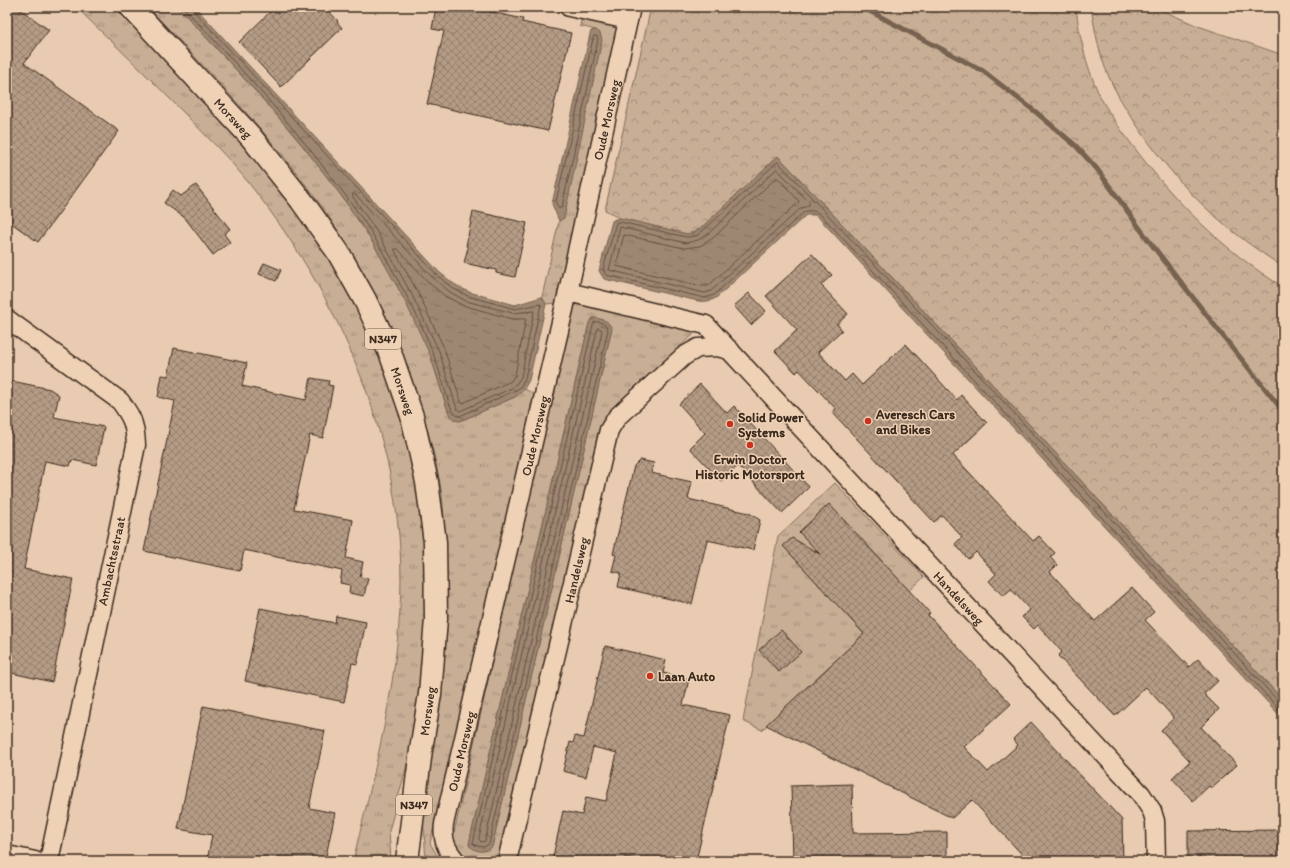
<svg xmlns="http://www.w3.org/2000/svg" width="1290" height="868" font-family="Itim,sans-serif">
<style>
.grass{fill:url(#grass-tufts);stroke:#826c5a;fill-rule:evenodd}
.forest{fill:url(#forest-crowns);stroke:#826c5a}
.water{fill:url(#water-ripples);stroke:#766250}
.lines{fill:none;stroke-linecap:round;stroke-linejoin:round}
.shore{stroke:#634f40;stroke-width:1}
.stream{stroke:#766250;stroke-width:5}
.building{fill:url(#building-cross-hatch);stroke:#3b2a1e}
.minor-casing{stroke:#3b2a1e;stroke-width:21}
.major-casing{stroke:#3b2a1e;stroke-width:25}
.minor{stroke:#efd2b6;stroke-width:18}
.major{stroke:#efd2b6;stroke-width:22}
.poi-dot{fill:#c8321e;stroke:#efd2b6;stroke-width:1.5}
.labels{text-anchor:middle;stroke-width:3;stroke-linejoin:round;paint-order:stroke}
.shield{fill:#efd2b6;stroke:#715c4c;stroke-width:1}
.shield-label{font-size:12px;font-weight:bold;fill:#3b2a1e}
.street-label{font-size:13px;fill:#3b2a1e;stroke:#efd2b6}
.poi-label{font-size:13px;font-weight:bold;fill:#3b2a1e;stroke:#efd2b6;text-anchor:start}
</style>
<defs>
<pattern id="grass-tufts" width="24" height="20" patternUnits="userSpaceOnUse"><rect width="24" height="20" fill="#c8ae95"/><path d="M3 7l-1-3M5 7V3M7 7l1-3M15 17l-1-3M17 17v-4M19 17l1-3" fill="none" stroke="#a48e79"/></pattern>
<pattern id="forest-crowns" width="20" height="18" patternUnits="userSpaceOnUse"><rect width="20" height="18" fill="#c8ae95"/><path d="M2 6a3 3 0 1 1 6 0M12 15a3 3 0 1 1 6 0" fill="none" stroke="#a48e79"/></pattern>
<pattern id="water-ripples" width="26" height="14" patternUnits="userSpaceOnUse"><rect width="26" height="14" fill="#9e8772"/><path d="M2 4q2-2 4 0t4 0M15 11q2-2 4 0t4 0" fill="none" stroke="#826f5d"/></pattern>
<pattern id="building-cross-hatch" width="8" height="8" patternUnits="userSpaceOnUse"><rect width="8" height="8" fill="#b49b85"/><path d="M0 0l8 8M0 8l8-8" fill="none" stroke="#947f6c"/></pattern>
</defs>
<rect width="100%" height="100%" fill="#e8cbb0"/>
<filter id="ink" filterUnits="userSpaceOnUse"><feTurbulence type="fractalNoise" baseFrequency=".025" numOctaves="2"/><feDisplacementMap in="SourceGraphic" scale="8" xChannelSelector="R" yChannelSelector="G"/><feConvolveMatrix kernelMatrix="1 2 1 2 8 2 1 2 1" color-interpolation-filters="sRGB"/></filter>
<g filter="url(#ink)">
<g class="grass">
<path d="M76,7H123L192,80L322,239L391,370L423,500L429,609L413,743L389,831L391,861H353C373,778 395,695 400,609C410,453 340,294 243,176C226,155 206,136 187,116C151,79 113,43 76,7Z"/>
<path d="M148,7H178C262,98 350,188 405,301C414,319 424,337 431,356C437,375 442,395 449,414L454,420L460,421L515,397L525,389L535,395L430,843L440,861H426L423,816L446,641C448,620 447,600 447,579C446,551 445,523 442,495C438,470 432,445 425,421C404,347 372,280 329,217C278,142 210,73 148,7Z"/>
<polygon points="582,15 621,26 556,303 546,304 542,297 559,221 564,218 596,30 580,26"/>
<path d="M578,304H584L695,331L694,334L615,405L603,420L598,433L553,638L500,858L498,861C473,861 461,866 453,838L570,312L574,306ZM593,318L607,321L612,328L492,847H470L469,844L589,323Z"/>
<polygon points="835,483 924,577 762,730 743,721 778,536"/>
</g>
<g class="forest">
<path d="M651,7H1076C1079,36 1086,65 1098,92C1106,110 1121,130 1133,146C1175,202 1223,250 1283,287V700L980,371L778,156L703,226L695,232L687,234L620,218L605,210Z"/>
<path d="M1091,7H1154L1198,26L1283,55V267C1262,253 1241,239 1222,222C1190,196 1163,163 1140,130C1129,113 1117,96 1109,77C1099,55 1095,31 1091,7Z"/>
</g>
<g class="water">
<path d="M178,7H195L439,272L454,284L469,292L515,305L542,297L546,304L529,380C525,388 522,392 515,397L460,421L454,420L449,414L430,355L404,299L369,236L340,194L299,141L254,89Z"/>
<polygon points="596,30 600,33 602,40 564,218 559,221 552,204 590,34 591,31"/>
<path d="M778,156L980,371L1283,700V719L819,218L815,215H806L716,298C710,301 705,302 698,301L604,279L599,271L612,221L615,219L620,218L687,234L695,232L703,226Z"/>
<path d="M593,318C602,318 606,321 612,328L492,847C485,853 474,853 469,844L589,323Z"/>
</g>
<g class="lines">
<g class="shore">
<path d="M183,7C234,61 284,115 329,174C344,193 360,214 373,235C383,252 392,269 401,286C419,317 433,349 443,383C446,391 450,416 460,416L518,389L521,386L525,378L541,304L515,309L468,296L452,288L437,275L194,11L192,7"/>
<polygon points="594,36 597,36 598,40 562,207 559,209 556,203"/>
<polygon points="777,169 809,202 809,205 800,209 711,291 705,293 700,292 609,270 620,227 686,243 698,240 709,233"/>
<polygon points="776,178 778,178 798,200 799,202 708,286 701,286 616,266 624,235 684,248 700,246 713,238"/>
<polygon points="353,194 356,195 433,278 450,292 466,301 513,313 534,311 521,377 517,383 510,389 460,411 457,409 439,351 412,295 377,232 353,197"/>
<polygon points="395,249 398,249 430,284 445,296 462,305 512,319 526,319 515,375 511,381 463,403 461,402 444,348 418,293 395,251"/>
<path d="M595,322C601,321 606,324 608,330L489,844L484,847L476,846L473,843L593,325Z"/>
<polygon points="598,328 601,329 602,331 485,841 481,842 479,839"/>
<path d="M1283,703L1278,701L978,374L778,162L776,163L705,229L696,236L686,237L620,222L616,223L603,270L606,275L705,298L714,295L804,212C811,209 816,211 822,216L1283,713"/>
</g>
<polyline class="stream" points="862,7 983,71 1037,113 1076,146 1097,169 1149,241 1219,331 1283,411"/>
</g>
<g class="building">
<polygon points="7,7 17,7 49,30 24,63 119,131 38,242 7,220"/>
<polygon points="275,7 325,7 338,21 337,22 342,28 281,87 239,42"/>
<polygon points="436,7 469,7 523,19 522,22 571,33 548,131 427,104 444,31 432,29"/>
<polygon points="196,185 230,229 224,234 230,242 213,255 185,218 164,203 173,190 181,196"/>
<polygon points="473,211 527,223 515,277 496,273 496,270 464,263 468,247 466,246"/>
<polygon points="812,254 832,275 821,285 848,314 837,324 842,330 818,352 845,381 852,374 862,385 906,344 957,400 961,395 987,423 953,455 1033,541 1039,536 1055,553 1050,557 1057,565 1050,572 1095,621 1132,588 1154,612 1145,620 1189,667 1198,659 1218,681 1204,694 1219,709 1201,727 1237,765 1211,788 1209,786 1193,801 1172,778 1190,761 1161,730 1174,718 1146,687 1115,716 1058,656 1062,652 1038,625 1034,629 1022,617 1030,610 1011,589 1003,596 989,581 996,574 976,552 968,559 955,544 962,537 942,515 934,522 832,412 836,409 799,370 796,373 775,351 797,330 766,296"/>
<polygon points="264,263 281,270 276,281 259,274"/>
<polygon points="749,293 766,311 751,325 734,306"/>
<polygon points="174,348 247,363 242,386 306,400 311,378 329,381 328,385 333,386 323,438 310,435 294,509 353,520 346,558 363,562 360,577 368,578 364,596 349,593 350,585 340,583 342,571 244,550 240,571 144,551 175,401 158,397 162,375 168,376"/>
<polygon points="7,380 50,389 59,395 54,417 104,427 96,465 72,460 70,466 45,461 24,569 73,579 52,682 7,672"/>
<polygon points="700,384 727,413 734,406 809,487 782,513 738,466 721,481 690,448 705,433 679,404"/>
<polygon points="640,460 654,463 651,473 692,482 688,499 749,513 760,520 753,550 707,540 692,604 618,587 621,573 612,571 616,555 613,554 634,466"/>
<polygon points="829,504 930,613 928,615 1011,704 964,747 988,772 1018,745 1013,739 1031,722 1122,820 1123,861 1028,861 972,800 952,818 766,725 864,634 783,546 792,538 820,554 799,532"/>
<polygon points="260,608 335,623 336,616 366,622 357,664 352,663 344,702 245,681"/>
<polygon points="781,630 801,652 779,672 759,650"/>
<polygon points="605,646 666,660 663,673 689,679 683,705 730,715 696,861 643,861 625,857 624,861 552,861 563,811 582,815 586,797 606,801 617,753 593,747 586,777 563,771 570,742 573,743 575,736 584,738"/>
<polygon points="203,706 325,731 309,808 335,813 325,861 207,861 212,835 178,829"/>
<polygon points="852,784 853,833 947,832 947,861 793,861 791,786"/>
<polygon points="1283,830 1283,861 1188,861 1188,831"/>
</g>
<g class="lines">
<g class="minor-casing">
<g id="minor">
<polyline points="569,7 628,20"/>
<path id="s1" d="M568,292L706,325L1141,794L1152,811L1155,821L1156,861"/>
<path d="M7,319L120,401C132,417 135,424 136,445L49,861"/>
<polyline points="7,855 35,861"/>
<path id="s2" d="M456,861C446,849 442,840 444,824L568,292L631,7"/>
<path id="s3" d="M507,861L609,430L617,417L684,356L698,348L717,347L730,350"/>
</g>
</g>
<g class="major-casing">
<g id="major">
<path id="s4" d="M131,7L251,137L301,200L338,252L365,300L391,355L412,416L427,482L435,542L436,619L430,694L421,750L407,861"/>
</g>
</g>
<use href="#minor" class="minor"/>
<use href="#major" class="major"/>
</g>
</g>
<g class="poi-dot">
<circle cx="868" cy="421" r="4"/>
<circle cx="730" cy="424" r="4"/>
<circle cx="750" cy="445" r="4"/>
<circle cx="650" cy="676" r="4"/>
</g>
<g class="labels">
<g class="shield">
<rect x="365" y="329" width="36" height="20" rx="3"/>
<rect x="396" y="795" width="36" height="20" rx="3"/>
</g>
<g class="shield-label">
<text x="383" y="343">N347</text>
<text x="414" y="809">N347</text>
</g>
<g class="street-label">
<text dy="5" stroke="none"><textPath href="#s4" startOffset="151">Morsweg</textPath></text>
<text dy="5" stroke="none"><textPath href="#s2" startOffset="763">Oude Morsweg</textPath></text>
<text dy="5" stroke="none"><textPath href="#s4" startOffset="475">Morsweg</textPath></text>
<text dy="5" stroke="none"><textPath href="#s2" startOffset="439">Oude Morsweg</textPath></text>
<text transform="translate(111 561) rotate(-78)" y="5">Ambachtsstraat</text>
<text dy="5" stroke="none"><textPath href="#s3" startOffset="299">Handelsweg</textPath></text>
<text dy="5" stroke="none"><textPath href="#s1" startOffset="514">Handelsweg</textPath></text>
<text transform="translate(427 711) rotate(-82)" y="5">Morsweg</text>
<text dy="5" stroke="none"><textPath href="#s2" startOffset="115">Oude Morsweg</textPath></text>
</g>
<g class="poi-label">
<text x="876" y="419">Averesch Cars<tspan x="876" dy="15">and Bikes</tspan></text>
<text x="738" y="422">Solid Power<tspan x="738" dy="15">Systems</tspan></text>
<text x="750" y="464" text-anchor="middle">Erwin Doctor<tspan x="750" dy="15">Historic Motorsport</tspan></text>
<text x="658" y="681">Laan Auto</text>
</g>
</g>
<rect width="1290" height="868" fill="none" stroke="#efd2b6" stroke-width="24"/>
<rect x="12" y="12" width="1266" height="844" fill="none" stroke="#3b2a1e" stroke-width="1.5" filter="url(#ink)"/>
</svg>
